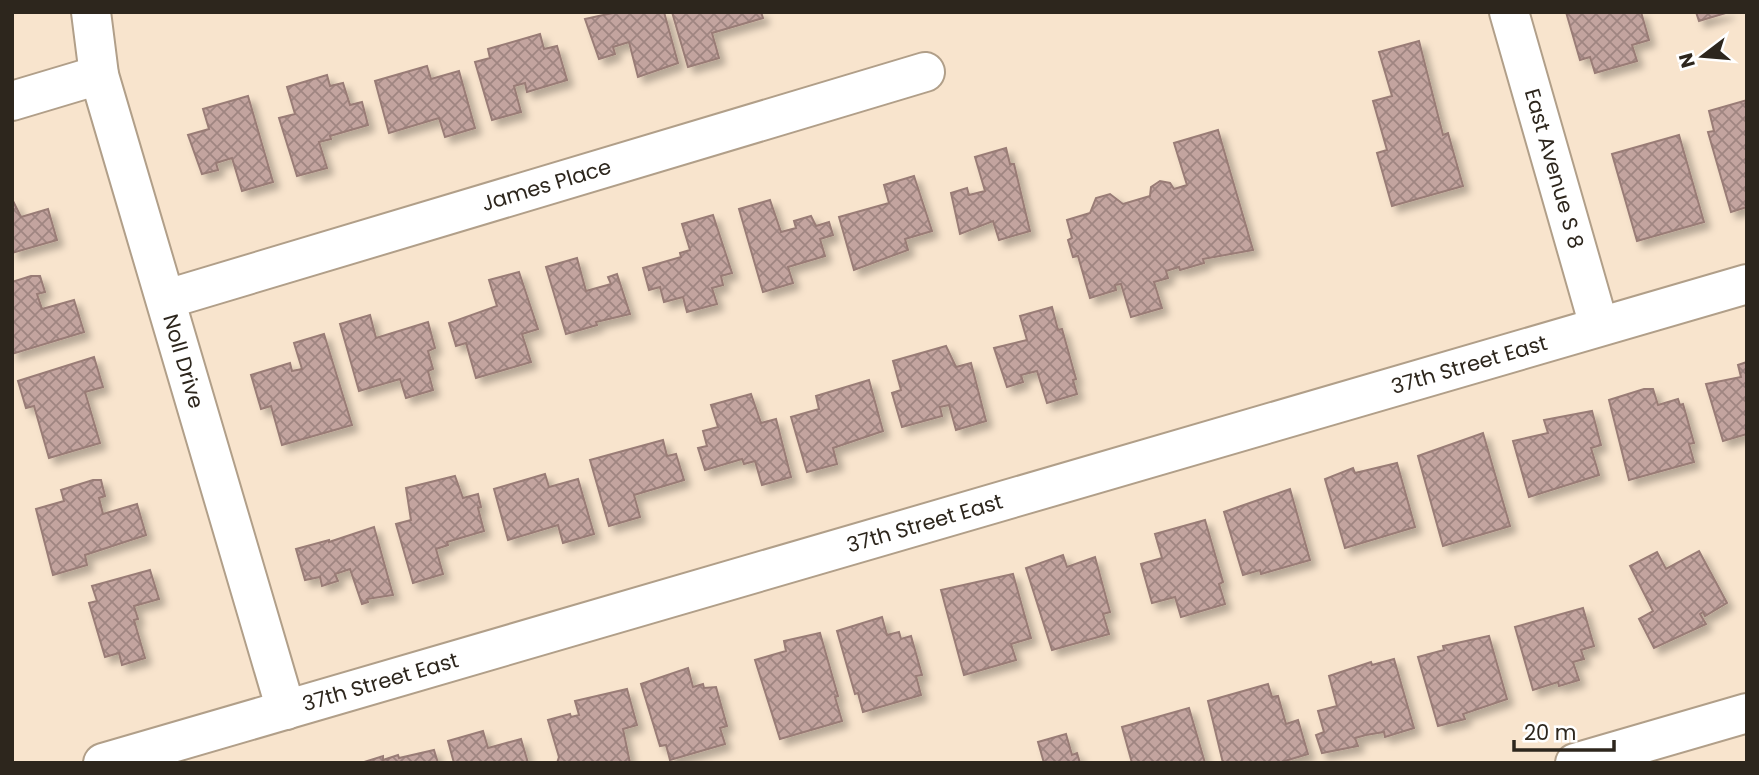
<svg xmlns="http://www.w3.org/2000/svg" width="1759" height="775" font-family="Poppins,sans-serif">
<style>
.building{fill:url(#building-cross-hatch);stroke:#997c76;stroke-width:2;filter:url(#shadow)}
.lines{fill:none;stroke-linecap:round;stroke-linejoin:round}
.minor-casing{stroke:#b19f89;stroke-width:42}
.minor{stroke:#fff;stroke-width:38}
.labels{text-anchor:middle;stroke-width:7;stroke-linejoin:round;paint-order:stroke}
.street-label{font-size:21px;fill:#2d261d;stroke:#fff}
</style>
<defs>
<pattern id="building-cross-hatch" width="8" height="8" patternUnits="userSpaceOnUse" patternTransform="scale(1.75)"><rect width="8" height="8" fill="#c3a49f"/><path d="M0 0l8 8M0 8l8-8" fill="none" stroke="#9f8581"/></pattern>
<filter id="shadow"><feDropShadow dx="6" dy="6" stdDeviation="3.5" flood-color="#0004"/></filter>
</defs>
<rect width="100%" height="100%" fill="#f8e4cd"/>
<g class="building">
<polygon points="617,12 664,12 678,63 638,77 629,42 613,47 615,54 599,59 585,19"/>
<polygon points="672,12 761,12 763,18 712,33 719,58 688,67"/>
<polygon points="1566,12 1641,12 1649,40 1632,45 1637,61 1595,73 1590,57 1580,60"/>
<polygon points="1696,12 1729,12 1699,21"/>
<polygon points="540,34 544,49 557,46 567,80 527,92 525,83 514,86 521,112 492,120 475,62 490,58 488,49"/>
<polygon points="1419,41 1443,135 1448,133 1463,186 1392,206 1377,153 1387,150 1373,101 1392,96 1379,52"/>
<polygon points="427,66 431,79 459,71 475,128 445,137 439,118 389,133 375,81"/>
<polygon points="327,75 330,86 343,83 350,105 362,102 368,125 330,136 331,139 319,142 327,168 297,176 279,118 295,114 287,87"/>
<polygon points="248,96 273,182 242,191 232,158 216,163 218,170 202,174 188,135 209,129 203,109"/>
<polygon points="1747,100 1747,207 1731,212 1708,132 1714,131 1709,111"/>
<polygon points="1218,130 1253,250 1203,259 1204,263 1180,270 1179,267 1166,271 1168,278 1154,282 1162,308 1131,317 1121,284 1115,285 1116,290 1090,298 1078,256 1073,257 1068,240 1072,238 1067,220 1090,213 1096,198 1110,194 1123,204 1150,196 1151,187 1160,181 1170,183 1174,189 1187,185 1174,143"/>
<polygon points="1679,135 1704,222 1637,241 1612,154"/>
<polygon points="1006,148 1010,164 1014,164 1030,231 999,240 993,221 960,234 951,193 967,188 969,195 985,191 975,157"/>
<polygon points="914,176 932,231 905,239 908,250 854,270 839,217 889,203 884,185"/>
<polygon points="12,199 21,217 48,209 57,240 12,253"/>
<polygon points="770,200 781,232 796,228 794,221 811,216 816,226 829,222 833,235 820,239 825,256 788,267 793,283 763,292 739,209"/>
<polygon points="713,215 732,273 721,276 723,285 712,288 717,304 687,312 683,297 664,302 660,287 649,290 643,268 681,257 680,253 690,250 682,224"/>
<polygon points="577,258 586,291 611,284 608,277 617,274 630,314 596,322 597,325 566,334 546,267"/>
<polygon points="519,272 538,329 522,334 531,362 476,378 466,343 456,346 449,323 497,306 489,280"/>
<polygon points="31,276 40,276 45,292 37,294 42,309 74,300 84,332 12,354 12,282"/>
<polygon points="1052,307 1058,330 1062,329 1076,379 1073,380 1077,394 1047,403 1037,371 1021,375 1023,382 1007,387 994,348 1027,340 1020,316"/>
<polygon points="370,315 376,338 428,322 435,348 428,351 433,369 428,371 433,390 406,398 400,379 359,391 340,324"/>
<polygon points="324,334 352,425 282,445 271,406 261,409 251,375 290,363 292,371 302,369 294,343"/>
<polygon points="946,346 956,367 971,363 986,421 956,430 949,405 940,407 942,416 902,427 892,393 901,390 893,361"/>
<polygon points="94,357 103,387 85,392 100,443 49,458 34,406 26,408 18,381"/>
<polygon points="1747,362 1747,434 1723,441 1706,384 1741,377 1738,365"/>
<polygon points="869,380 883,431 833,448 837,464 807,472 791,417 819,409 816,396"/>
<polygon points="1644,389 1653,389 1658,405 1678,399 1680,405 1683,404 1694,443 1689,444 1694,462 1629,480 1609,400"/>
<polygon points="751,394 761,423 776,419 791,477 762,485 755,461 744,464 742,459 705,470 698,448 707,446 703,431 718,427 711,405"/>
<polygon points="1592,411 1601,445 1591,448 1599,475 1529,497 1513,441 1548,433 1544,420"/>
<polygon points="1483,433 1510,526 1443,546 1418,456"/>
<polygon points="663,440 667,456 676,454 684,480 634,495 640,517 609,526 590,460"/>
<polygon points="1397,463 1415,527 1345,548 1325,479 1353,468 1355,473"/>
<polygon points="545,474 549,487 578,479 594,534 563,543 558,525 508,540 494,489"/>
<polygon points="455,476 463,498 478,494 481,507 478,508 484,531 447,542 448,545 436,549 443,574 413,583 396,524 411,520 406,488"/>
<polygon points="93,480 101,480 105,496 99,498 103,514 137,504 146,535 85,555 87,565 53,575 36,509 64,501 61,490"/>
<polygon points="1290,489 1310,560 1261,574 1260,570 1243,575 1224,512"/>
<polygon points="1205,520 1223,582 1219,584 1225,604 1181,617 1175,597 1152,603 1141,564 1162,558 1155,534"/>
<polygon points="374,527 393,595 367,599 368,602 362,604 350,569 335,574 338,581 322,586 320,577 305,580 296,549 329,540 329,542"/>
<polygon points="1699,551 1727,603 1705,616 1703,612 1700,614 1706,624 1654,648 1639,619 1653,611 1630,566 1657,552 1666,569"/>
<polygon points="1063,555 1067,567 1095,557 1110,612 1103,614 1109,634 1052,650 1026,568"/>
<polygon points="150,570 159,599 134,606 138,619 134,620 145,658 122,665 119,653 105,657 89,603 97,601 92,586"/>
<polygon points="1013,574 1031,638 1011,644 1016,660 964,675 941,590"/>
<polygon points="1583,608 1594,646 1581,650 1584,659 1573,662 1579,680 1559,686 1558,682 1533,690 1515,627"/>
<polygon points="882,617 887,635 899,632 901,639 911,636 922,675 916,676 921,695 863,712 858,693 855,694 837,631"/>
<polygon points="820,633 838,696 835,697 842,721 780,739 755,660 786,651 784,641"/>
<polygon points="1489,636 1507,699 1463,714 1465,719 1438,726 1418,657 1444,650 1443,646"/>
<polygon points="1394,659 1414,728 1385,737 1384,732 1366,735 1355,738 1358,746 1322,753 1316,735 1324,732 1318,711 1337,706 1329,676 1371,662 1372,665"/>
<polygon points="688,668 693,687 703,684 704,688 716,687 727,726 720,728 725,744 670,760 666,745 660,746 641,684"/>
<polygon points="1268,684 1272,697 1278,696 1286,724 1298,720 1308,754 1278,763 1223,763 1208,701"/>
<polygon points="627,689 637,725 623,729 630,763 557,763 559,757 548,720 570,714 571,717 579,715 575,701"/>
<polygon points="1189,708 1205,763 1132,763 1122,727"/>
<polygon points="483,731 488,748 521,739 528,763 454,763 448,741"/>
<polygon points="1066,734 1072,755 1077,753 1080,763 1044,763 1038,742"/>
<polygon points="434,750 438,763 361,763 383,756 383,760 398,755 399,758"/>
</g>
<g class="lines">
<g class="minor-casing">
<g id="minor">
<path id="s1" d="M91,12L99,75L286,710"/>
<path id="s2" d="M1509,12L1599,326"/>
<polyline points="12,101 99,75"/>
<path id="s3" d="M167,299L925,72"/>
<path id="s4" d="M103,763L1747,284"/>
<polyline points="1575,763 1747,713"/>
</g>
</g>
<use href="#minor" class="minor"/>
</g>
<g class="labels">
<g class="street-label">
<text dy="7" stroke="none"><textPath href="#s2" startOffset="163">East Avenue S 8</textPath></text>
<text dy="7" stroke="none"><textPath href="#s3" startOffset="396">James Place</textPath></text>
<text dy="7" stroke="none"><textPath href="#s1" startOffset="362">Noll Drive</textPath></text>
<text dy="7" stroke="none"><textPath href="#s4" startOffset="1423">37th Street East</textPath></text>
<text dy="7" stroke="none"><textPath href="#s4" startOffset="856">37th Street East</textPath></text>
<text dy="7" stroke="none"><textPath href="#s4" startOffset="289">37th Street East</textPath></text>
</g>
</g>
<rect width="1759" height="775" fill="none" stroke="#2d261d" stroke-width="28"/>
<g transform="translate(1703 56) rotate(254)" stroke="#ffffff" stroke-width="5" paint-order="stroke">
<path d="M0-5L12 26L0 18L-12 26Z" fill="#2d261d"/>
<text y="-10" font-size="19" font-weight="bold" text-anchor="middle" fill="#2d261d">N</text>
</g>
<path d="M1514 740v10h100v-10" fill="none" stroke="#2d261d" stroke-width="3.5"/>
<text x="1524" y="740" font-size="21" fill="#2d261d" stroke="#ffffff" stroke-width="5" paint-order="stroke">20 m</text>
</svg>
